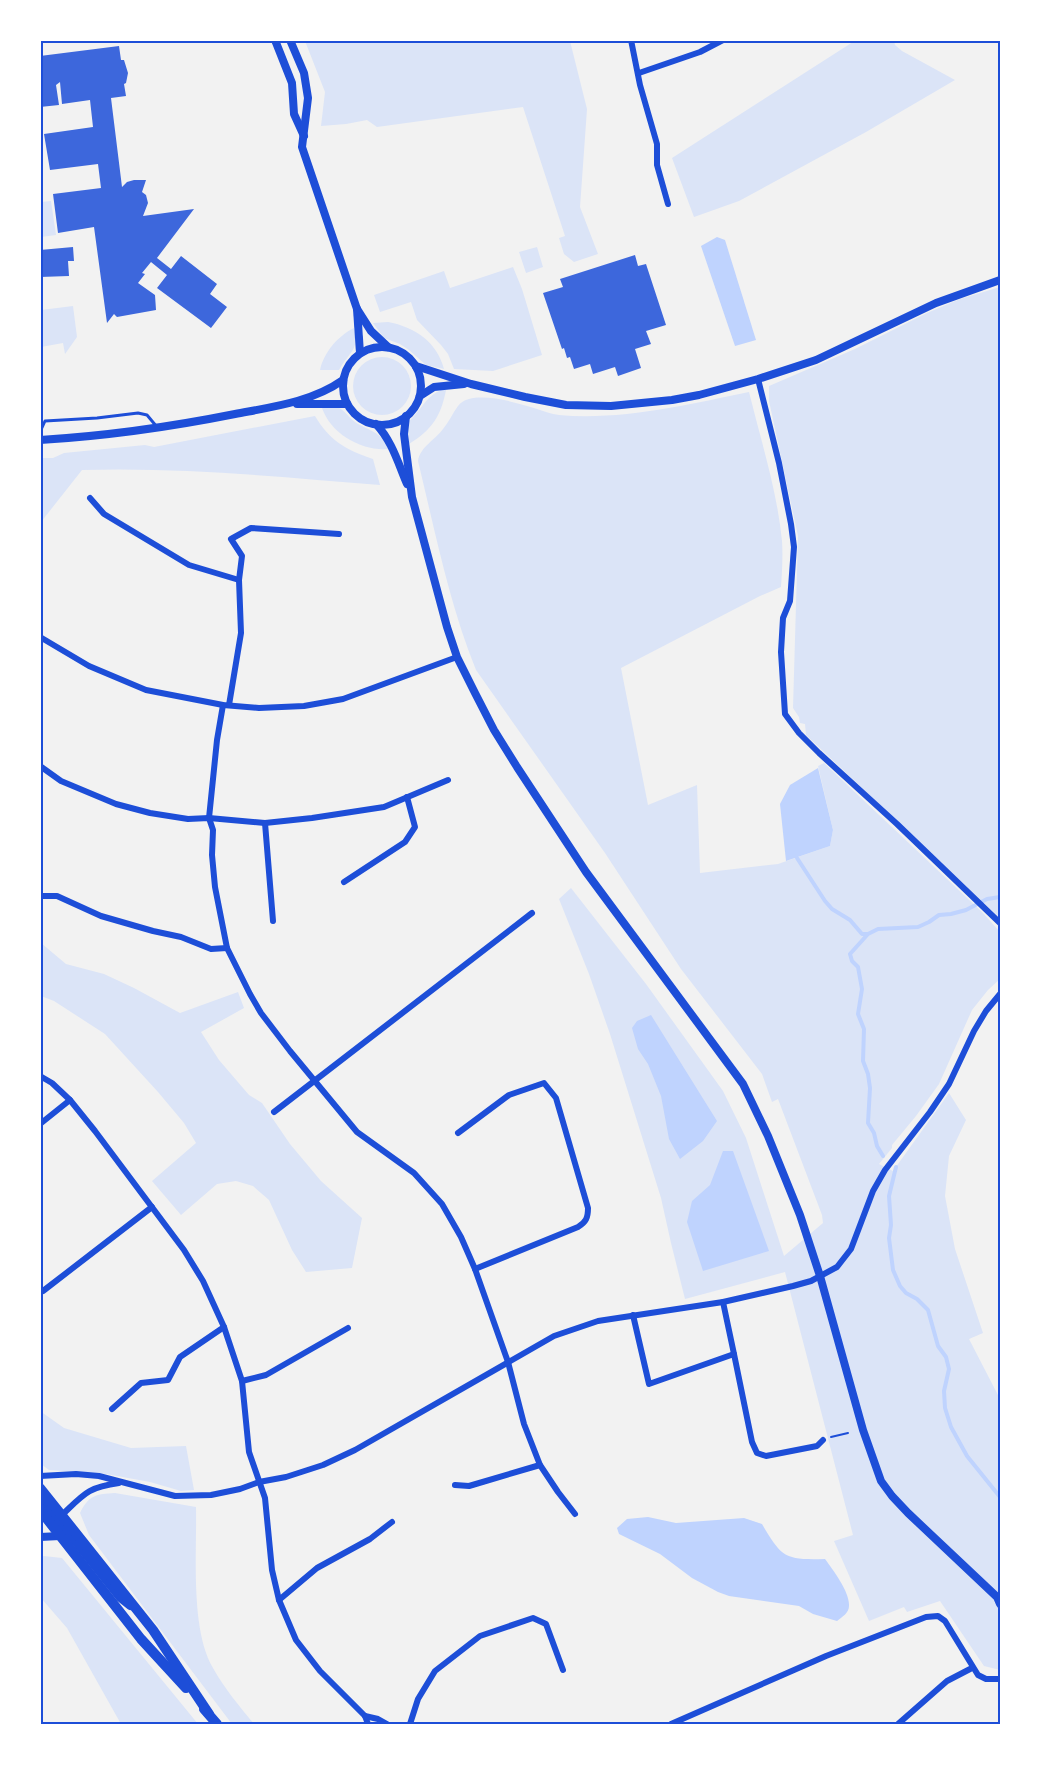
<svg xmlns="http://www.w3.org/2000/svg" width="1041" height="1765" font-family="Raleway,sans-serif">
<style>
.green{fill:#dbe4f7}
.water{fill:#bfd3fe}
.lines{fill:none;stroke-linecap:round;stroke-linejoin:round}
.stream{stroke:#bfd3fe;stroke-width:4}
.building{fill:#3d67dc}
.path{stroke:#1d4ed8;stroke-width:2}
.service{stroke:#1d4ed8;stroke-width:3}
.minor{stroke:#1d4ed8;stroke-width:6}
.tertiary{stroke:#1d4ed8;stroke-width:8}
.primary{stroke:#1d4ed8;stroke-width:10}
.neatline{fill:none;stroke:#1d4ed8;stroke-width:2}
</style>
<rect width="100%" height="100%" fill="#f2f2f2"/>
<g class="green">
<polygon points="856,40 894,41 895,45 902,51 955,80 866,132 739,201 694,217 672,158"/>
<polygon points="305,41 570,41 587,109 580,207 598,254 574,262 564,254 559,238 565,236 523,107 377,127 367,120 346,124 321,126 325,92"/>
<polygon points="51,201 56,235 41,237 41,202"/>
<polygon points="537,247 543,267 526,273 519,252"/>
<polygon points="513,267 522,289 542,355 493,371 454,369 448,354 441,345 417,320 411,302 380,312 374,295 444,271 450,288"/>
<polygon points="1000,287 1000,918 806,735 805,724 800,723 799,717 793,708 798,536 769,401 769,386 855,349 927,313 960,299"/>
<polygon points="73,306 77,337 65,354 63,343 41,347 41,310"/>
<path d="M388,322C415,327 437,342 444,369L426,365L409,350L400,344L384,338L373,323Z"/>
<path d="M354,328C360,350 349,352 339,370H320C324,352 338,336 354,328Z"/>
<circle cx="382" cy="386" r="29"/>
<path d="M441,390H446C441,416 432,430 409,444L408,422C421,411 425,397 441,390Z"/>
<path d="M749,392C761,441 777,490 782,541C783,556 782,572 781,587L760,596L621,668L648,805L697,785L700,873L778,864L830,846L833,830L818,766L824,763L983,913L1000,932V979L988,990L972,1010L939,1084L916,1116L892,1145V1148L879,1164L893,1171L949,1093L966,1120L949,1156L945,1196L955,1249L983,1333L969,1339L1000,1399V1670L984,1666L940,1601L907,1612L904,1607L869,1621L834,1541L853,1535L785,1272L685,1299L671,1243L661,1198L610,1034L589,974L559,899L571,888L646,984L723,1091L746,1138L784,1256L823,1223L822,1215L778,1099L772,1102L762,1074L681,969L605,853L476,670C449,603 435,531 418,461C420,447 435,440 443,429C449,422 452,414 458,406C460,403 465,400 469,399C488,394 518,403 537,409C544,411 551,414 559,415C620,421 690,404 749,392Z"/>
<path d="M337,407C345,410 348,417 355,422C370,432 380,430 388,449C361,451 331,434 322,408Z"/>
<path d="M315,416C330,441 346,450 373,459L380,485C281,477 181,467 82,470L41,522V458H53L64,453L145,445L154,447Z"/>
<polygon points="41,943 66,964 104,974 134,988 180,1013 238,992 244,1008 201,1032 219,1060 249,1095 262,1103 290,1144 321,1181 362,1218 352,1268 306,1272 292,1250 269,1200 253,1186 236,1181 217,1184 181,1215 152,1181 196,1143 184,1123 158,1092 105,1034 54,1001 41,996"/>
<polygon points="40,1411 64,1428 131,1448 186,1446 194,1490 181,1491 150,1482 106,1474 49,1470 41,1464"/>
<path d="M115,1493L196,1507C197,1553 190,1629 213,1668C224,1688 240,1707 254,1724H232L89,1535L80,1513C89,1495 96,1494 115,1493Z"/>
<polygon points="44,1556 62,1558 198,1724 121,1724 67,1628 41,1598 41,1557"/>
</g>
<g class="water">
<polygon points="717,237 725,240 756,340 735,346 701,246"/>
<polygon points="818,768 833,830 830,846 786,861 780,804 790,785"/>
<polygon points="651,1015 717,1121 703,1141 680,1159 669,1139 661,1096 648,1064 638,1049 632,1028 637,1021"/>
<polygon points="723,1151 733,1151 769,1251 703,1271 687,1222 692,1201 710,1185"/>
<path d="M648,1517L676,1523L744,1518L762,1524C782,1558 785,1560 825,1559C833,1570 850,1592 849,1606C849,1613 842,1617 837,1621L813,1614L799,1606L729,1596L718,1592L692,1578L660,1554L619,1534L617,1528L627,1519Z"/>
</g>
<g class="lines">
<g class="stream">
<polyline points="797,858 825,901 832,909 850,920 862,934 867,934"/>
<polyline points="883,1156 877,1146 874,1133 868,1123 870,1088 868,1074 863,1061 864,1029 858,1014 862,989 858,967 852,961 850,954 868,934 878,929 918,927 929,922 939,915 951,914 966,910 987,899 1000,897"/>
<polyline points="896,1167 889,1196 891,1225 889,1238 893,1270 900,1286 906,1293 917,1299 928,1310 938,1346 946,1357 949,1369 944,1391 945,1408 951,1427 967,1456 1000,1497"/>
</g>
</g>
<g class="building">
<polygon points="119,46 121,60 124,60 128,73 126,83 124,84 126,96 111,98 122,187 127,182 134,180 146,180 142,192 146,195 148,203 143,216 194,209 157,258 171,269 181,256 217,284 210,294 227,307 211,328 157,288 167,275 151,262 142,273 145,274 138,283 155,295 156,310 117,317 114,314 107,323 94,227 58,233 53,194 101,188 98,164 50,170 44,134 93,127 90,100 62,104 60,82 56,85 59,105 40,107 40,56"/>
<polygon points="73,247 74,261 68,261 69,276 40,277 40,250"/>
<polygon points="635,255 638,266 646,264 666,325 646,331 651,344 635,349 641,368 618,376 615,367 593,374 590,364 574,369 570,357 567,358 564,348 562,349 543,293 563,287 560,279"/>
</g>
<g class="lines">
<polyline class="path" points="831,1437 848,1433"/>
<polyline class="service" points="40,432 45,421 97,418 138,413 147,415 157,427"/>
<g class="minor">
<polyline points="631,40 640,85 657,144 657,165 668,204"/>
<polyline points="639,73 700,52 723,40"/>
<polyline points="758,379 779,463 791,524 794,547 790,601 783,618 781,652 785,714 799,733 819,753 897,824 1000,923"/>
<polyline points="90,498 104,514 189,565 239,580"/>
<polyline points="40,637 89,666 146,690 223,705 259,708 304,706 343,699 457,657"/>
<polyline points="223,705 217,740 209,818 213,830 212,855 215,887 227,948 250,994 261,1013 290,1051 357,1132 414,1173 442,1204 461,1237 475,1269 508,1362 524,1424 540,1465 558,1492 575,1514"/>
<polyline points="229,705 241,633 239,580 242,556 231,539 251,528 339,534"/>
<polyline points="40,766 61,781 116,804 150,813 188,819 209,818 265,823 312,818 384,807 448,780"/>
<polyline points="265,823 273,921"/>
<polyline points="344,882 405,842 415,827 407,797"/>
<polyline points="40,896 57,896 101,916 153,931 181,937 211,949 227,948"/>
<polyline points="40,1076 52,1083 70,1100 95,1131 184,1250 203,1281 224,1327 242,1381 249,1452 265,1498 272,1570 279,1600 296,1640 320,1671 365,1716 368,1724"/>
<polyline points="274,1112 532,913"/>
<polyline points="40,1124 70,1100"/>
<path d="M458,1133L509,1095L544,1083L556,1098L588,1208C588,1218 586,1222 578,1227L475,1269"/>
<polyline points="43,1291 152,1207"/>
<polyline points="723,1302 734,1354"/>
<polyline points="633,1315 649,1384 734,1354 752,1442 757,1453 766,1456 817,1446 823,1440"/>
<polyline points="242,1381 266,1375 348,1328"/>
<polyline points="112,1409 141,1383 168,1380 180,1357 224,1327"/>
<polyline points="40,1476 76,1474 99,1476 175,1496 211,1495 240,1489 259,1482 286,1477 323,1465 355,1450 554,1336 598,1321 723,1302 793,1286 811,1281 837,1267 851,1249 873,1191 885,1170 930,1112 949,1084 974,1031 986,1011 1000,994"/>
<polyline points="455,1485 469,1486 540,1465"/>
<path d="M40,1500L62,1515C84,1494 88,1487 119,1483"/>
<polyline points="279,1600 317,1568 370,1539 392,1522"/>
<polyline points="365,1716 378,1719 387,1724"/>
<polyline points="410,1724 418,1699 435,1671 480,1636 533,1618 546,1624 563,1670"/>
<polyline points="671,1724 826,1656 926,1617 938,1616 945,1621 978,1675 986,1679 1000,1679"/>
<polyline points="898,1724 947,1681 972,1668"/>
</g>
<g class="tertiary">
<polyline points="275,40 292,83 294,114 304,136"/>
<polyline points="290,40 304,73 308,98 302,147 357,309 371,331 388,347"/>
<polyline points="357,309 360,353"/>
<circle cx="382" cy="386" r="39"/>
<polyline points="416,366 471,384 525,397 566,405 611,406 672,400 699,395 758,379 816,360 936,303 1000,280"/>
<polyline points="420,396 434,387 464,384"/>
<polyline points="297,404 347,404"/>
<polyline points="406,416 404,434 412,497 447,627 457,657 475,693 494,730 517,767 586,872 743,1084 768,1136 800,1215 820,1276 863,1430 881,1481 892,1496 908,1513 997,1597 1000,1604"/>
<path d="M376,424C392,441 398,463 407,484"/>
<path d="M40,440C106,436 170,427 235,414C272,407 312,402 343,380"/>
<polyline points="43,1509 58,1520 120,1598 130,1606"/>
<polyline points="40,1537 60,1536"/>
</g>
<g class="primary">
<polyline points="40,1488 153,1630 209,1714"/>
<polyline points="40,1510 141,1639 186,1688"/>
<polyline points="204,1709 217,1724"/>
</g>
</g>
<rect width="1041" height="1765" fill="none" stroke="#ffffff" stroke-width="84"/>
<rect x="42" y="42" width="957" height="1681" class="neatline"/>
</svg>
